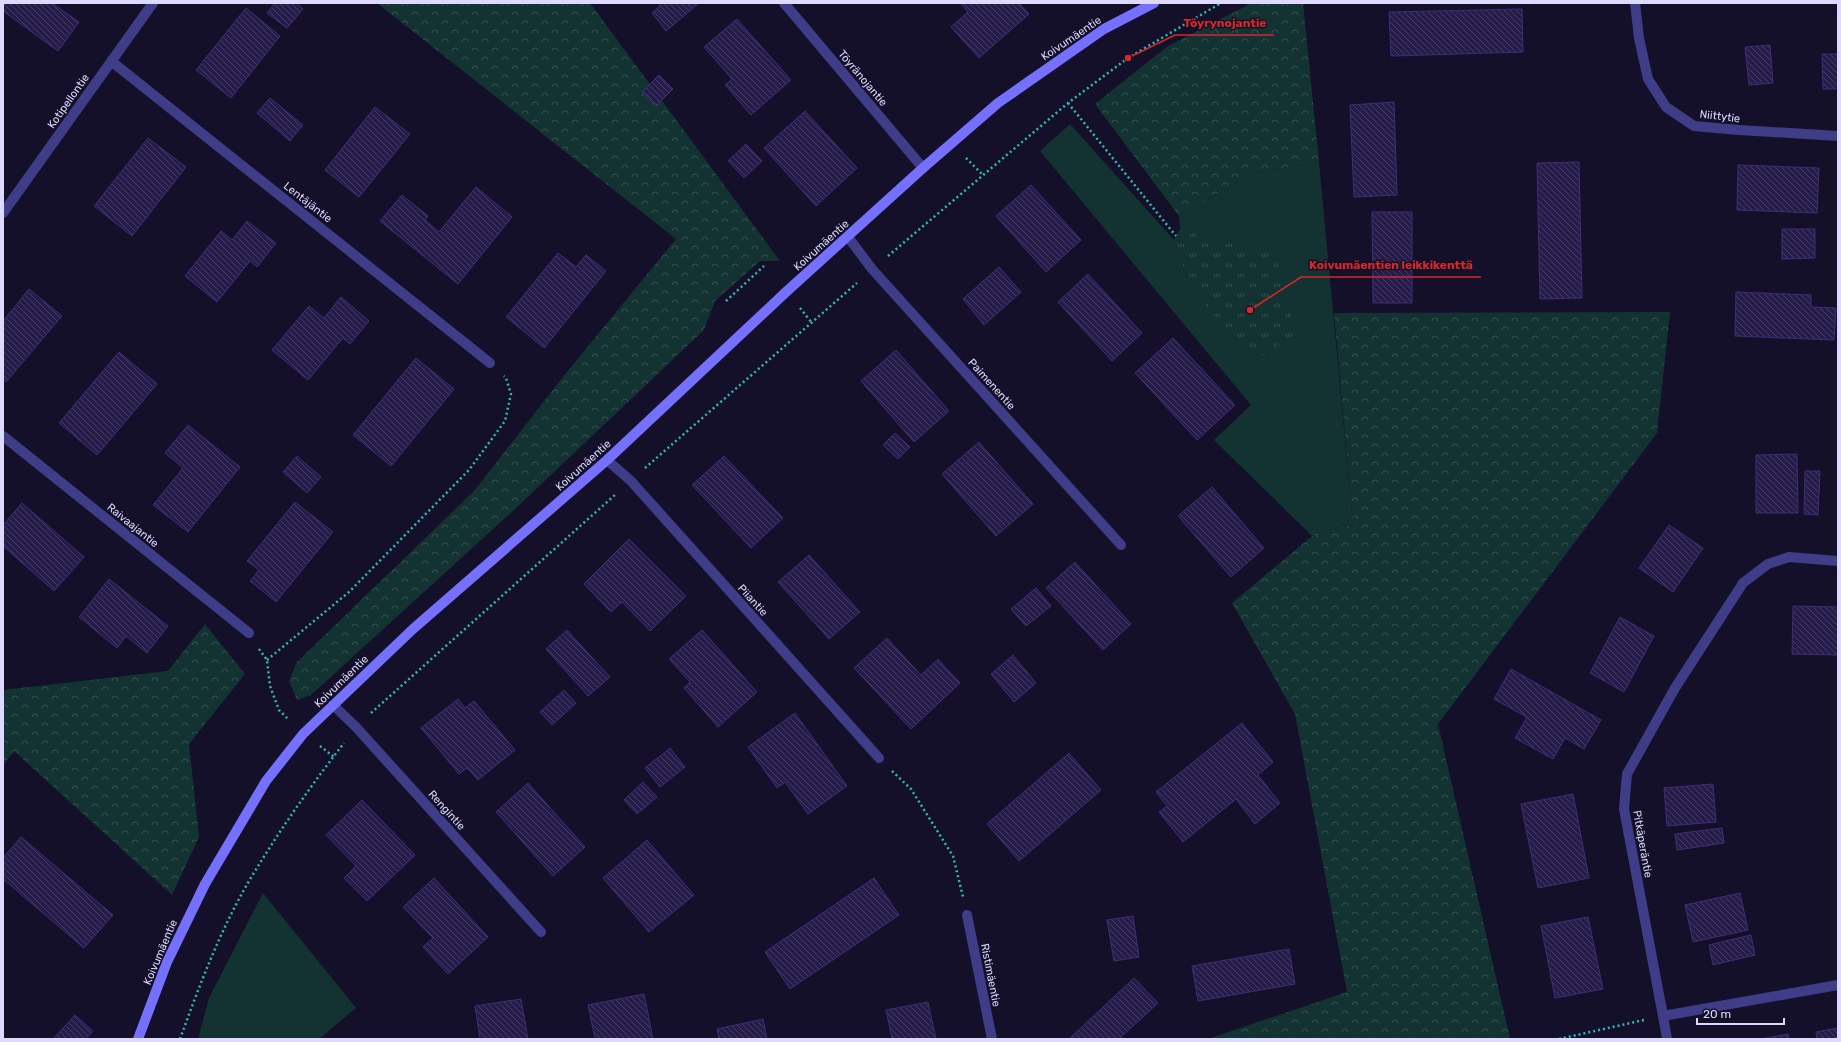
<svg xmlns="http://www.w3.org/2000/svg" width="1841" height="1042" font-family="Rubik,sans-serif">
<style>
.grass{fill:#133332}
.forest{fill:url(#forest-crowns)}
.park{fill:url(#park-tufts)}
.building{fill:url(#building-back-hatch);stroke:#3d2e76}
.lines{fill:none;stroke-linecap:round;stroke-linejoin:round}
.path{stroke:#30bbb4;stroke-width:2.5;stroke-dasharray:2 3;stroke-linecap:butt}
.lane{stroke:#3f3c88;stroke-width:10}
.street{stroke:#3f3c88;stroke-width:10}
.secondary{stroke:#7570ff;stroke-width:10}
.labels{text-anchor:middle;stroke-width:3;stroke-linejoin:round;paint-order:stroke}
.street-label{font-size:11px;fill:#ddd9ff;stroke:#151029}
.leader{fill:none;stroke:#d62828;stroke-width:1.5}
.callout-dot{fill:#d62828;stroke:#151029;stroke-width:1.5}
.callout-label{font-size:12px;text-anchor:middle;font-weight:bold;fill:#d62828;stroke:#151029;stroke-width:3;stroke-linejoin:round;paint-order:stroke}
</style>
<defs>
<pattern id="forest-crowns" width="20" height="18" patternUnits="userSpaceOnUse"><rect width="20" height="18" fill="#133332"/><path d="M2 6a3 3 0 1 1 6 0M12 15a3 3 0 1 1 6 0" fill="none" stroke="#355051"/></pattern>
<pattern id="park-tufts" width="24" height="20" patternUnits="userSpaceOnUse"><rect width="24" height="20" fill="#133332"/><path d="M3 7l-1-3M5 7V3M7 7l1-3M15 17l-1-3M17 17v-4M19 17l1-3" fill="none" stroke="#355051"/></pattern>
<pattern id="building-back-hatch" width="6" height="6" patternUnits="userSpaceOnUse"><rect width="6" height="6" fill="#261c4a"/><path d="M-1 5l2 2M0 0l6 6M5-1l2 2" fill="none" stroke="#453c65"/></pattern>
</defs>
<rect width="100%" height="100%" fill="#151029"/>
<g class="grass">
<polygon points="1070,124 1174,240 1190,285 1276,257 1180,229 1179,216 1253,173 1319,162 1353,525 1317,532 1312,536 1214,440 1251,405 1040,151"/>
<polygon points="263,893 356,1008 319,1039 198,1039 209,998"/>
</g>
<g class="forest">
<polygon points="377,3 590,3 780,261 760,261 715,301 704,330 515,509 311,695 297,700 289,681 297,662 474,491 567,372 676,239"/>
<polygon points="1252,3 1303,3 1319,162 1253,173 1179,216 1095,104 1168,46"/>
<polygon points="1670,312 1657,433 1438,724 1510,1039 1208,1039 1347,992 1295,714 1232,603 1317,532 1353,525 1334,313"/>
<polygon points="205,624 245,674 189,744 199,837 172,895 14,751 3,765 3,690 168,671"/>
</g>
<polygon class="park" points="1180,229 1276,256 1296,335 1251,362 1190,285 1174,240"/>
<g class="building">
<polygon points="3,3 52,3 79,22 58,51 3,11"/>
<polygon points="275,3 296,3 303,9 287,28 267,13"/>
<polygon points="658,3 699,3 666,31 652,13 660,6"/>
<polygon points="960,3 1019,3 1029,14 979,58 951,27 968,12"/>
<polygon points="246,8 280,36 231,98 196,70"/>
<polygon points="1522,9 1523,52 1391,56 1389,12"/>
<polygon points="737,19 791,80 751,115 725,85 732,79 704,47"/>
<polygon points="1770,45 1773,83 1749,85 1745,47"/>
<polygon points="1822,54 1838,54 1838,89 1823,89"/>
<polygon points="659,75 673,89 656,106 642,92"/>
<polygon points="270,98 303,125 290,141 257,113"/>
<polygon points="1394,102 1397,195 1354,197 1350,105"/>
<polygon points="375,107 410,134 359,197 325,170"/>
<polygon points="805,111 857,168 816,206 764,148"/>
<polygon points="148,138 186,167 132,236 94,206"/>
<polygon points="746,144 762,161 744,178 728,161"/>
<polygon points="1579,162 1582,298 1540,299 1537,163"/>
<polygon points="1738,165 1819,168 1817,213 1737,210"/>
<polygon points="1031,185 1081,240 1046,272 996,216"/>
<polygon points="476,187 512,217 458,284 380,221 402,195 428,216 425,220 439,232"/>
<polygon points="1372,212 1412,212 1412,303 1373,303"/>
<polygon points="247,221 276,243 257,267 250,261 217,302 185,276 221,231 232,240"/>
<polygon points="1782,229 1815,229 1815,258 1782,259"/>
<polygon points="558,253 576,267 586,255 606,271 544,348 506,317"/>
<polygon points="999,267 1021,292 984,325 963,299"/>
<polygon points="1088,274 1142,333 1112,361 1058,302"/>
<polygon points="29,289 62,316 6,382 3,379 3,321"/>
<polygon points="1736,292 1811,295 1811,307 1836,308 1834,340 1735,336"/>
<polygon points="341,297 369,321 350,344 343,338 308,380 272,350 309,306 324,318"/>
<polygon points="1173,338 1235,405 1197,440 1135,373"/>
<polygon points="896,350 949,411 914,442 861,381"/>
<polygon points="119,352 157,384 97,455 59,423"/>
<polygon points="416,358 454,389 391,466 353,435"/>
<polygon points="188,425 240,467 188,532 153,505 183,468 165,453"/>
<polygon points="895,433 910,447 898,459 883,445"/>
<polygon points="979,442 1033,504 996,536 942,474"/>
<polygon points="1797,454 1798,513 1756,513 1756,455"/>
<polygon points="297,456 321,477 307,493 283,472"/>
<polygon points="724,456 783,518 751,548 692,485"/>
<polygon points="1805,471 1820,471 1818,515 1804,514"/>
<polygon points="1212,487 1264,548 1231,577 1178,516"/>
<polygon points="295,502 333,532 276,602 250,581 259,570 247,561"/>
<polygon points="22,503 84,557 54,591 3,546 3,525"/>
<polygon points="1669,525 1703,548 1673,592 1639,568"/>
<polygon points="629,539 686,596 650,631 622,602 611,612 584,584"/>
<polygon points="809,555 860,612 829,639 778,582"/>
<polygon points="1075,562 1131,624 1103,650 1046,588"/>
<polygon points="109,579 168,626 147,653 126,636 117,648 79,617"/>
<polygon points="1036,588 1051,606 1026,626 1011,609"/>
<polygon points="1793,606 1838,607 1838,655 1792,654"/>
<polygon points="1620,617 1654,636 1624,692 1590,673"/>
<polygon points="567,630 610,677 588,696 546,649"/>
<polygon points="702,630 757,692 718,727 684,688 690,682 669,659"/>
<polygon points="887,638 921,675 938,659 960,683 911,729 854,668"/>
<polygon points="1013,655 1036,683 1014,702 991,674"/>
<polygon points="1511,669 1601,720 1584,749 1565,738 1553,759 1515,738 1527,717 1494,699"/>
<polygon points="564,690 576,703 552,725 540,712"/>
<polygon points="458,699 465,708 474,701 515,750 478,780 467,768 459,774 421,728"/>
<polygon points="795,713 847,786 808,814 785,782 777,788 748,747"/>
<polygon points="1242,723 1273,762 1258,775 1280,803 1255,824 1236,799 1183,842 1159,812 1167,806 1156,792"/>
<polygon points="670,748 685,767 660,787 645,768"/>
<polygon points="1069,753 1101,790 1019,861 987,824"/>
<polygon points="643,782 657,797 637,814 624,800"/>
<polygon points="528,783 585,847 553,876 496,812"/>
<polygon points="1713,784 1716,822 1667,826 1664,788"/>
<polygon points="1573,794 1589,878 1538,888 1521,804"/>
<polygon points="362,800 415,855 367,901 344,878 356,866 326,835"/>
<polygon points="1722,828 1724,843 1677,850 1675,834"/>
<polygon points="21,837 113,915 84,948 3,879 3,858"/>
<polygon points="647,840 694,895 649,932 603,878"/>
<polygon points="434,878 488,937 448,974 423,947 433,938 403,907"/>
<polygon points="874,878 899,915 790,989 765,952"/>
<polygon points="1740,893 1748,930 1693,942 1685,905"/>
<polygon points="1133,916 1139,957 1114,961 1107,920"/>
<polygon points="1588,917 1603,989 1555,998 1541,926"/>
<polygon points="1751,935 1755,955 1713,965 1709,945"/>
<polygon points="1289,949 1295,984 1198,1001 1192,966"/>
<polygon points="1134,978 1158,1003 1119,1039 1069,1039"/>
<polygon points="644,994 653,1039 595,1039 588,1005"/>
<polygon points="521,999 528,1039 480,1039 475,1006"/>
<polygon points="928,1002 936,1039 892,1039 886,1010"/>
<polygon points="75,1015 93,1031 86,1039 53,1039"/>
<polygon points="763,1019 767,1039 719,1039 717,1029"/>
<polygon points="1838,1028 1838,1039 1817,1039 1816,1032"/>
<polygon points="1788,1034 1789,1039 1761,1039"/>
</g>
<g class="lines">
<g class="path">
<polyline points="1068,103 1176,236"/>
<polyline points="966,158 983,175"/>
<polyline points="888,256 1068,103 1128,58 1221,3"/>
<polyline points="726,301 764,266"/>
<polyline points="800,308 812,323"/>
<polyline points="645,468 857,283"/>
<polyline points="259,649 267,660 270,686 279,710 289,720"/>
<polyline points="267,660 349,592 469,470 505,421 511,394 506,378 504,376"/>
<polyline points="371,713 616,494"/>
<polyline points="320,746 334,757"/>
<polyline points="892,771 911,789 953,856 963,897"/>
<path d="M180,1039C201,981 224,920 257,868C283,825 313,783 344,743"/>
<polyline points="1559,1039 1644,1020"/>
</g>
<polyline class="lane" points="1663,1016 1667,1039"/>
<g class="street">
<polyline points="784,3 923,168"/>
<polyline points="1635,3 1639,38 1648,79 1666,107 1694,126 1739,130 1838,136"/>
<polyline points="111,61 490,363"/>
<polyline points="3,213 153,3"/>
<polyline points="848,237 872,269 1121,545"/>
<polyline points="3,436 249,633"/>
<polyline points="607,460 631,481 879,758"/>
<polyline points="1838,561 1789,557 1768,564 1743,583 1675,688 1627,774 1624,809 1663,1016 1838,985"/>
<polyline points="333,705 356,727 541,932"/>
<polyline points="967,915 992,1039"/>
</g>
<polyline class="secondary" points="138,1039 167,962 205,884 266,781 303,734 413,629 607,460 786,292 923,168 998,103 1104,29 1154,3"/>
</g>
<g class="labels">
<g class="street-label">
<text transform="translate(1071 38) rotate(-34)" y="4">Koivumäentie</text>
<text transform="translate(863 78) rotate(50)" y="4">Töyränojantie</text>
<text transform="translate(68 101) rotate(-55)" y="4">Kotipellontie</text>
<text transform="translate(1720 116) rotate(7)" y="4">Niittytie</text>
<text transform="translate(308 202) rotate(38)" y="4">Lentäjäntie</text>
<text transform="translate(821 245) rotate(-42)" y="4">Koivumäentie</text>
<text transform="translate(992 384) rotate(48)" y="4">Paimenentie</text>
<text transform="translate(583 465) rotate(-42)" y="4">Koivumäentie</text>
<text transform="translate(133 525) rotate(39)" y="4">Raivaajantie</text>
<text transform="translate(753 600) rotate(48)" y="4">Piiantie</text>
<text transform="translate(341 681) rotate(-44)" y="4">Koivumäentie</text>
<text transform="translate(447 810) rotate(48)" y="4">Rengintie</text>
<text transform="translate(1643 844) rotate(80)" y="4">Pitkäperäntie</text>
<text transform="translate(160 952) rotate(-67)" y="4">Koivumäentie</text>
<text transform="translate(991 975) rotate(79)" y="4">Ristimäentie</text>
</g>
</g>
<path class="leader" d="M1128 58L1175 35H1274M1250 310L1301 277H1481"/>
<g class="callout-dot">
<circle cx="1128" cy="58" r="4"/>
<circle cx="1250" cy="310" r="4"/>
</g>
<g class="callout-label">
<text x="1225" y="27">Töyrynojantie</text>
<text x="1391" y="269">Koivumäentien leikkikenttä</text>
</g>
<rect width="1841" height="1042" fill="none" stroke="#ddd9ff" stroke-width="8"/>
<path d="M1697 1018v6h87v-6" fill="none" stroke="#ddd9ff" stroke-width="2"/>
<text x="1703" y="1018" font-size="12" fill="#ddd9ff" stroke="#151029" stroke-width="3" paint-order="stroke">20 m</text>
</svg>
